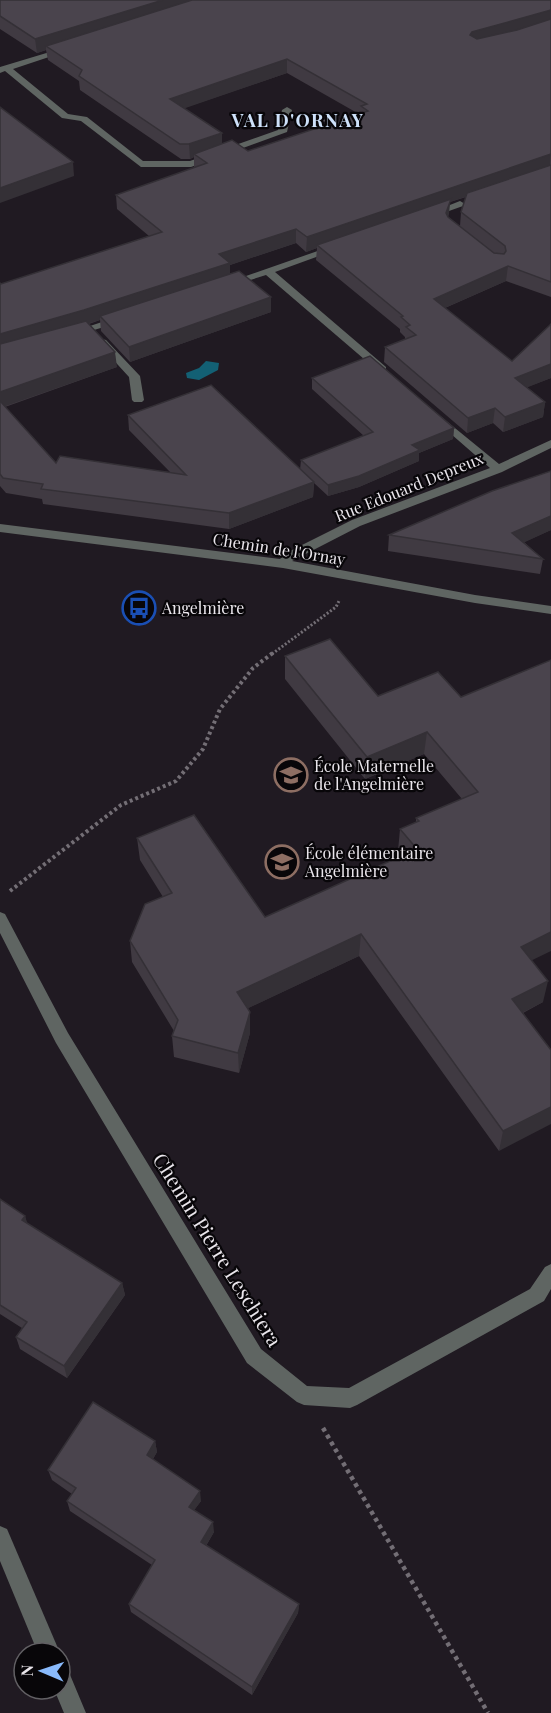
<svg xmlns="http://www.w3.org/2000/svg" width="551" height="1713" font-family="'Playfair Display',serif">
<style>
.water{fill:#136074}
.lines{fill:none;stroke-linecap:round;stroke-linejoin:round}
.path-far3{stroke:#736e75;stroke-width:2;stroke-dasharray:1.5 1.5;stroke-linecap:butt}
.path-far2{stroke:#736e75;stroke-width:3;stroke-dasharray:2 2;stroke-linecap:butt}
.path-far1{stroke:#736e75;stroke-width:4;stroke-dasharray:3 3;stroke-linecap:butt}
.path{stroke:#736e75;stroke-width:4.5;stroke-dasharray:4 4;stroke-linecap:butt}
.service{fill:#5f6562;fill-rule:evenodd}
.minor{fill:#5f6562;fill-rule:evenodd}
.wall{fill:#403a42;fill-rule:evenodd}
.shaded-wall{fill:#343036}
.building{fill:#4a444d;stroke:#343036;stroke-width:1.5}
.labels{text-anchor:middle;stroke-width:4.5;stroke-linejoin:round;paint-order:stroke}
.street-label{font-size:16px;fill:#eae6ec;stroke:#080609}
.poi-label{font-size:16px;fill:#eae6ec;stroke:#080609;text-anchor:start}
.far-district-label{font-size:18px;font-weight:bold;letter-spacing:1.5px;fill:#cee1fa;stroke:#080609}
.near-street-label{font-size:20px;fill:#eae6ec;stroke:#080609}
</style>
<rect width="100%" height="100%" fill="#201a22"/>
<polygon class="water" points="206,361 219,363 218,370 199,380 187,378 186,373 199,368"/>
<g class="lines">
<polyline class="path-far3" points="312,117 336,124"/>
<polyline class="path-far2" points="272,654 336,607 339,601"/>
<polyline class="path-far1" points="10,891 121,805 176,781 203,749 220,709 253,668 274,652"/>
<polyline class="path" points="323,1428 488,1713"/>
<polygon class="service" points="0,912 5,914 68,1033 261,1349 307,1386 349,1388 530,1289 545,1267 551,1264 551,1289 544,1301 357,1405 350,1408 304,1405 297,1402 247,1363 56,1043 0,933"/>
<g class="minor">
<polygon points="63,48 70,50 13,69 68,114 87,117 143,161 190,161 278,130 282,110 287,107 292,110 287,132 191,167 141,167 81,121 62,118 5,71 0,73 0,67"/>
<polygon points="460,201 465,204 463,206 432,217 427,214"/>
<polygon points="332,246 341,248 275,272 386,367 386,371 378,371 266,275 228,287 223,284"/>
<polygon points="120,316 124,317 124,321 74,336 69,333"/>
<polygon points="102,339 106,340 140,376 144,400 142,402 134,402 132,400 129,377 97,342"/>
<polygon points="439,415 499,464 551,440 551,448 502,472 360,526 292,561 475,595 551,606 551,614 475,603 283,568 0,532 0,524 280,559 286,553 352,520 490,468 435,420 435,416"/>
<polygon points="0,1526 7,1529 60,1653 38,1653 0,1561"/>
<polygon points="60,1667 68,1670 86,1713 64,1713 54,1689 60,1689"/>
</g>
</g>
<g class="wall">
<path d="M0,0H551V297L506,281L445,308L512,361L551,378L527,387L545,402L543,417L503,432L493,423L467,433L384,362L385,347L405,340V337L400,332V329L316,260L317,248L306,252L296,243L230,265V274L271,297V312L130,362L101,331L100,320L89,324L117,367L5,407L56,463L170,472L129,430L128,415L300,470L301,460L364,436L312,389V378L454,428L453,439L419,453V461L359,487L328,496L314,483L313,497L229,529L43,504L42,499L6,493L0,486V283L1,284L149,236L117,209L116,195L194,168V157L190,159H181L80,90L79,81L48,60L46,50L37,53L0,29ZM287,73L359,114L248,151L222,144L184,108ZM466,197L461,212L460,226L448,217L450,202Z"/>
<polygon points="551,471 551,530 524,542 543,559 540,574 388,551 389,535"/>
<polygon points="285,656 378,696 461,697 543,1002 523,1013 551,1050 499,1151 359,956 248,1008 250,1012 250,1033 239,1073 174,1057 172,1036 174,1031 132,962 130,941 163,897 140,860 137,838 265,917 402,856 398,851 400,829 416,822 416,818 462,799 424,754 365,779 285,679"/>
<polygon points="0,1199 25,1216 27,1224 122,1283 125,1295 67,1378 20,1349 16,1337 22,1328 0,1314"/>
<polygon points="155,1441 157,1452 153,1459 201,1501 194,1510 214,1532 206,1546 299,1604 298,1613 252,1695 131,1612 129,1604 152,1565 70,1511 67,1501 72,1494 52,1480 48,1470"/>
</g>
<g class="shaded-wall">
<polygon points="163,0 206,0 46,46 46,50 37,53 35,39"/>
<polygon points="551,10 551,23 469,48 470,35 472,32"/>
<polygon points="287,59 287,73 171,113 170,99"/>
<polygon points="222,133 222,147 194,154 194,157 190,159 189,144"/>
<polygon points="551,154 550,168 450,202 449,214 445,227 446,213 317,245 317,248 306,252 307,237"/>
<polygon points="73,162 74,176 0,203 0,188"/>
<polygon points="296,229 296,243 230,265 230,278 100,316 100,320 0,349 0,334 219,254"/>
<polygon points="508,266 506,281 433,313 434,299"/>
<polygon points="271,297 271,312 130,362 129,347"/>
<polygon points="115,352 117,367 0,408 0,392"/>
<polygon points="551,364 551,378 513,393 515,378"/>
<polygon points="545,402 543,417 503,432 505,417"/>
<polygon points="495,408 493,423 467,433 468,418"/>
<polygon points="454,428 453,439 419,453 419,461 359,487 328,496 328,485 412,445"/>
<polygon points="314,482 313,497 229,529 229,513"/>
<polygon points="551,516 551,530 510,549 512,533"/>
<polygon points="427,732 424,754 365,779 367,757"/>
<polygon points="551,932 551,951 516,968 521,947"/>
<polygon points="361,934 359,956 238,1013 237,992"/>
<polygon points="548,981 543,1002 508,1020 512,999"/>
<polygon points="250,1012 250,1033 239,1073 238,1053"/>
<polygon points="551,1107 551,1124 499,1151 503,1131"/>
<polygon points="25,1216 29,1229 22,1220"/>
<polygon points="122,1283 125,1295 67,1378 64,1366"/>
<polygon points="155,1441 157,1452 149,1465 147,1455"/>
<polygon points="200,1491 201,1501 190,1516 189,1507"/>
<polygon points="213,1522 214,1532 202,1552 201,1542"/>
<polygon points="299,1604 298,1613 252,1695 252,1687"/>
</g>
<g class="building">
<polygon points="0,0 163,0 35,39 0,16"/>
<polygon points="192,0 551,0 551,10 472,32 470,35 477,39 517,30 551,19 551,154 307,237 296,229 219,254 230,263 84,310 0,334 0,283 1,284 162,232 116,195 207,163 194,154 232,140 248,151 368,111 361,106 367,104 287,59 170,99 222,133 189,144 180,144 79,76 82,70 46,46"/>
<polygon points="0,107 73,162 0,188"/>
<polygon points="551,165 551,282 508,266 434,299 512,361 551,324 551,364 515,378 545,402 505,417 495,408 468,418 385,347 416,335 406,327 410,325 401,317 403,316 317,245 451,199 446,213 448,217 494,253 504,254 506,251 505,246 461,212 467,193"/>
<polygon points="239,271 271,297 129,347 100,316"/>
<polygon points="86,321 115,352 0,392 0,344"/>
<polygon points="370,356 454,428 412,445 420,450 359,476 328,485 301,460 373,432 312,378"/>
<polygon points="211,385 314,482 229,513 41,489 43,484 3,478 0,474 0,401 56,463 60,456 186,475 128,415"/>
<polygon points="551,471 551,516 512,533 543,559 389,535 492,491"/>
<polygon points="330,639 378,696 438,672 461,697 551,660 551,932 521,947 548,981 512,999 551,1050 551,1107 503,1131 361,934 237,992 250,1012 238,1053 172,1036 178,1020 130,941 145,904 172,893 137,838 194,815 265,917 417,849 400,829 419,821 416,818 478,792 427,732 367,757 285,656"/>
<polygon points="0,1199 25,1216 22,1220 122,1283 64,1366 16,1337 27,1322 0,1305"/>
<polygon points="93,1402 155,1441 147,1455 200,1491 189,1507 213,1522 201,1542 299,1604 252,1687 129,1604 155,1560 67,1501 76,1488 48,1470"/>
</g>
<defs>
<g id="bus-ring" transform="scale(1.725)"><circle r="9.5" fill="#080609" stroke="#1a4fb4" stroke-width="1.5"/><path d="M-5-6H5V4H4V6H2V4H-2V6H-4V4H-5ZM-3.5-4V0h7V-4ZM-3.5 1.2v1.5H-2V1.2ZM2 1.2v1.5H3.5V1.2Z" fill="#1a4fb4"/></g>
<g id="school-ring" transform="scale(1.725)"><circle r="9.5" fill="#080609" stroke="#8d6e63" stroke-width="1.5"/><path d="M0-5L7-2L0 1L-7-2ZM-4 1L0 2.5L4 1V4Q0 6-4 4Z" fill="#8d6e63"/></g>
</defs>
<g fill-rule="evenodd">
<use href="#bus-ring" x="139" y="608"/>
<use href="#school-ring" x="291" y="775"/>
<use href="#school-ring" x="282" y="862"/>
</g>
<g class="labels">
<g class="street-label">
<text transform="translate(409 487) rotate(-22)" y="6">Rue Edouard Depreux</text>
<text transform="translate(279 549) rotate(9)" y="6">Chemin de l'Ornay</text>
</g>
<g class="poi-label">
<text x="162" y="614">Angelmière</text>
<text x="314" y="772">École Maternelle<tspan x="314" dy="18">de l'Angelmière</tspan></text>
<text x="305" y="859">École élémentaire<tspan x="305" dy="18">Angelmière</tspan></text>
</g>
<g class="far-district-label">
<text x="298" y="127">VAL D'ORNAY</text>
</g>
<g class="near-street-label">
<text transform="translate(217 1250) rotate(58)" y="7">Chemin Pierre Leschiera</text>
</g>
</g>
<g transform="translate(42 1671) rotate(272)"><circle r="28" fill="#080609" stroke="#626064" stroke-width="1.5"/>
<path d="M0-4.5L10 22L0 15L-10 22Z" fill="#89bafc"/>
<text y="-9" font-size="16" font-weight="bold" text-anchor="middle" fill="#eae6ec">N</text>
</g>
</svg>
